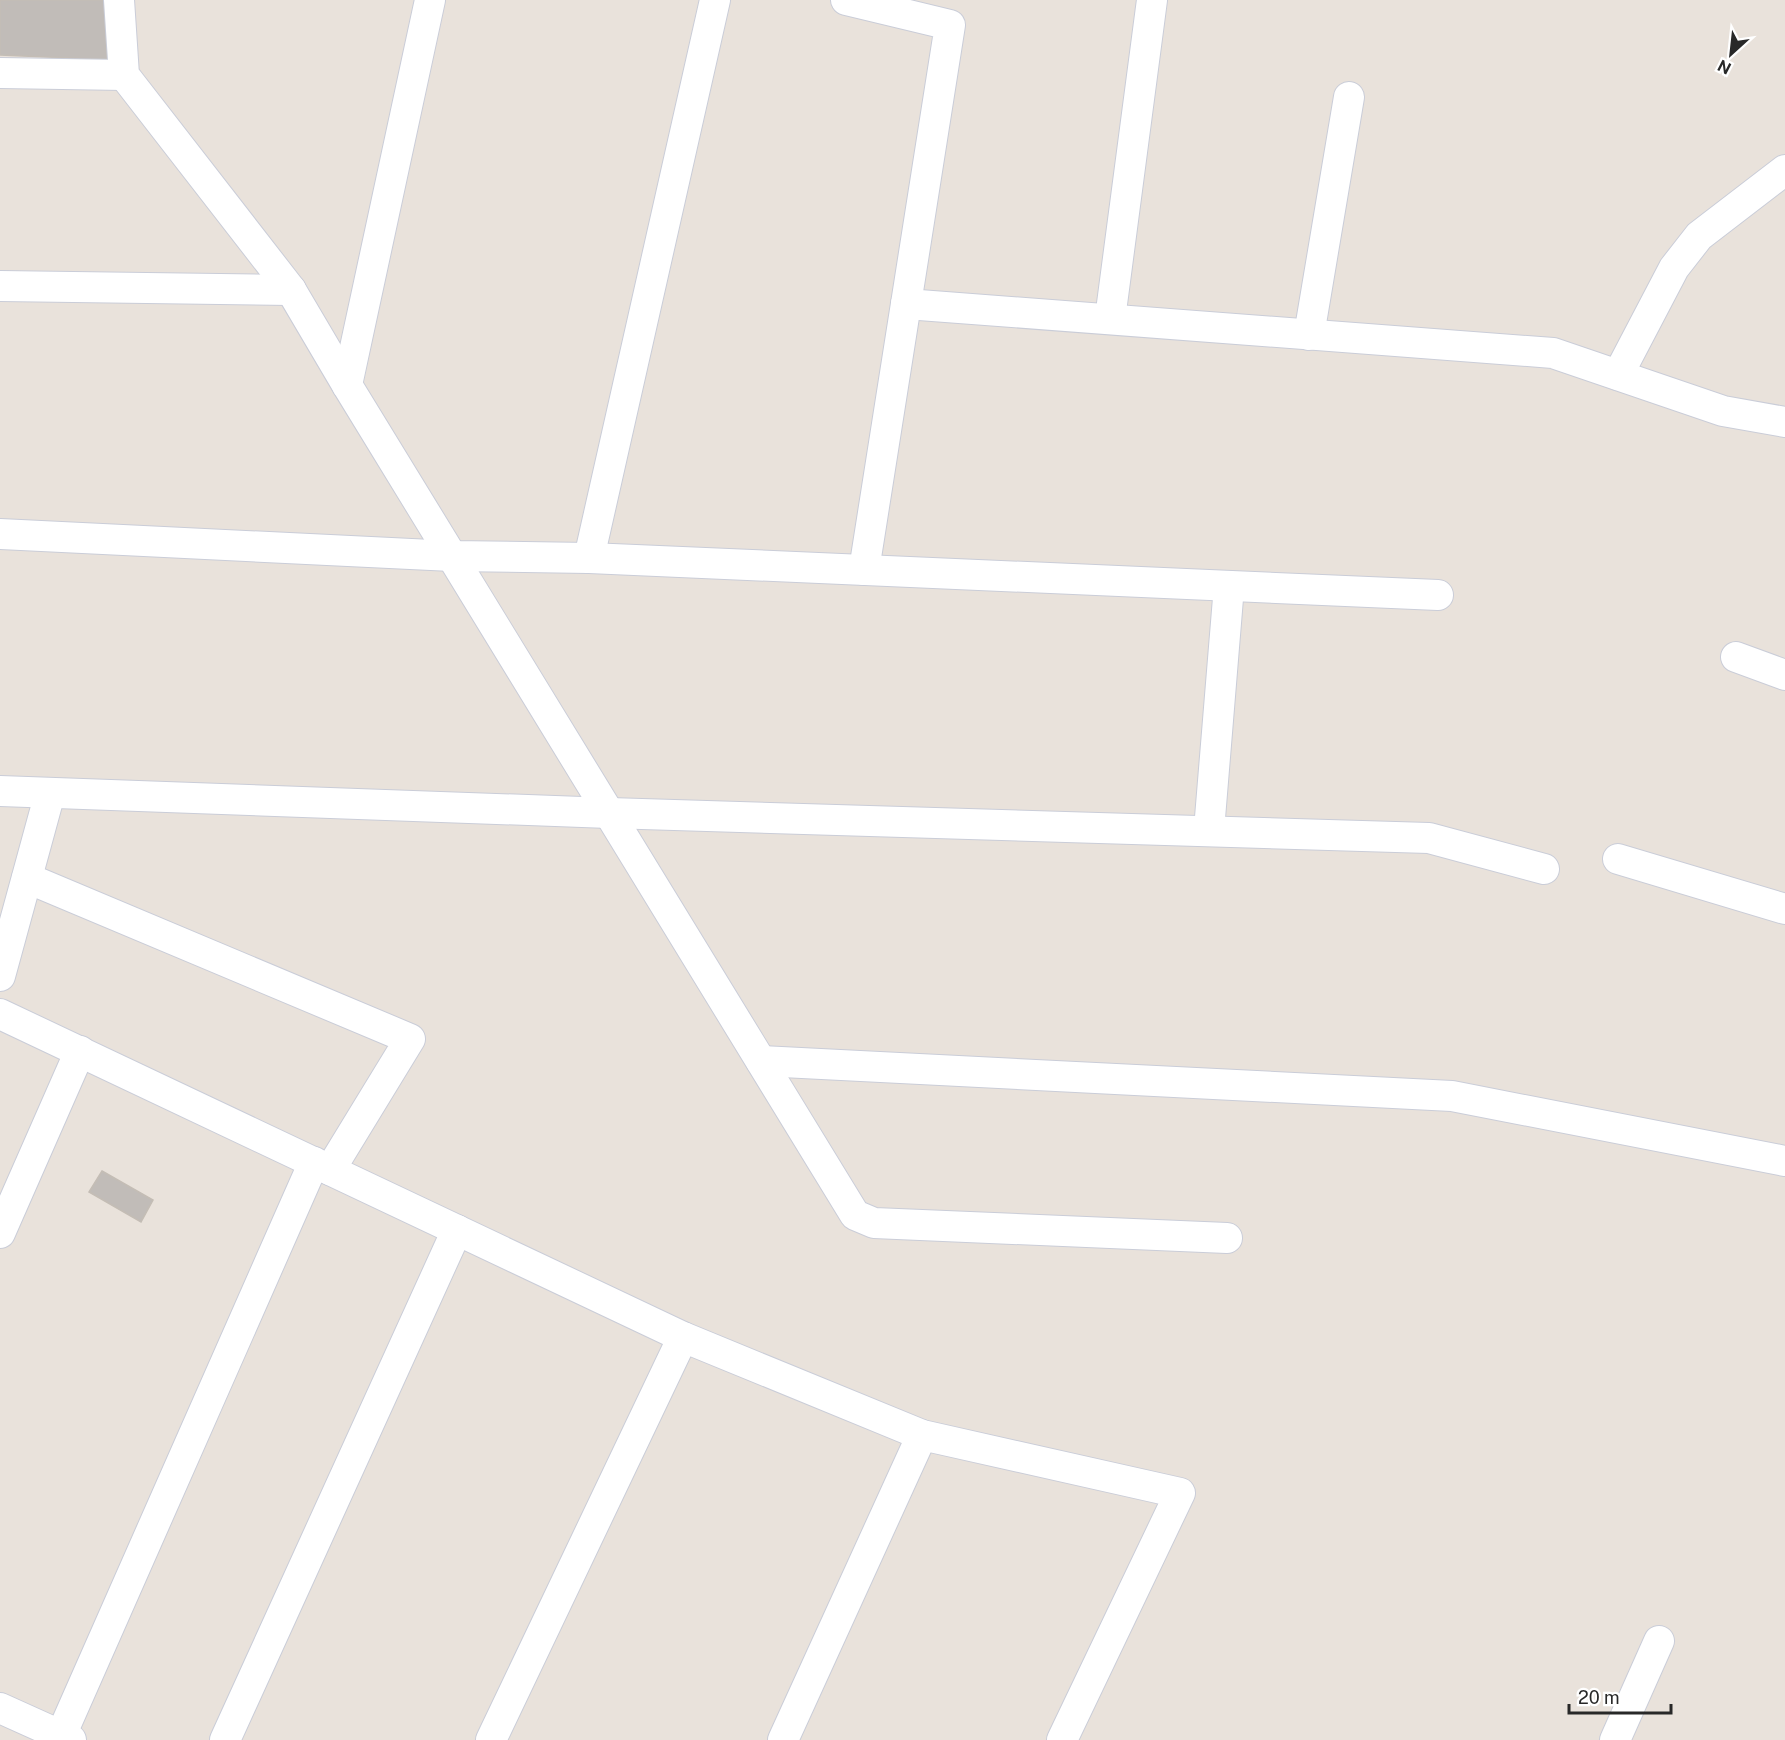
<svg xmlns="http://www.w3.org/2000/svg" width="1785" height="1740" font-family="'Public Sans',sans-serif">
<style>
.building{fill:#c1bcb8;stroke:#c4bdb5;stroke-width:1.5}
.lines{fill:none;stroke-linecap:round;stroke-linejoin:round}
.street-casing{stroke:#cacdd8;stroke-width:32}
.street{stroke:#fff;stroke-width:30}
</style>
<rect width="100%" height="100%" fill="#e9e2db"/>
<g class="building">
<polygon points="0,0 111,0 114,60 0,55"/>
<polygon points="102,1171 153,1200 141,1222 89,1192"/>
</g>
<g class="lines">
<g class="street-casing">
<g id="street">
<polyline points="119,0 124,75 291,290 347,385 855,1215 874,1223 1227,1238"/>
<polyline points="846,0 950,25 864,570"/>
<polyline points="0,73 124,75"/>
<polyline points="0,286 291,290"/>
<polyline points="906,304 1553,353 1723,411 1785,422"/>
<polyline points="1110,319 1152,0"/>
<polyline points="1309,335 1349,97"/>
<polyline points="1618,375 1674,268 1699,236 1785,170"/>
<polyline points="347,385 430,0"/>
<polyline points="0,534 452,556 589,558 1438,595"/>
<polyline points="589,558 715,0"/>
<polyline points="1736,657 1785,675"/>
<polyline points="0,791 609,813 1429,838 1544,869"/>
<polyline points="1209,830 1229,586"/>
<polyline points="1618,859 1785,909"/>
<polyline points="27,878 410,1039 330,1170"/>
<polyline points="0,976 50,793"/>
<polyline points="0,1014 683,1337 922,1435 1180,1493 1062,1740"/>
<polyline points="761,1061 1452,1096 1785,1161"/>
<polyline points="0,1233 80,1051"/>
<polyline points="0,1708 71,1740"/>
<polyline points="59,1740 314,1162"/>
<polyline points="225,1740 457,1230"/>
<polyline points="491,1740 683,1337"/>
<polyline points="783,1740 922,1435"/>
<polyline points="1615,1740 1659,1641"/>
</g>
</g>
<use href="#street" class="street"/>
</g>
<g transform="translate(1731 54) rotate(207)" stroke="#ffffff" stroke-width="4.5" paint-order="stroke">
<path d="M0-4.5L10 22L0 15L-10 22Z" fill="#282828"/>
<text y="-9" font-size="16" font-weight="bold" text-anchor="middle" fill="#282828">N</text>
</g>
<path d="M1569 1704v9h102v-9" fill="none" stroke="#282828" stroke-width="3"/>
<text x="1578" y="1704" font-size="18" fill="#282828" stroke="#ffffff" stroke-width="4.5" paint-order="stroke">20 m</text>
</svg>
